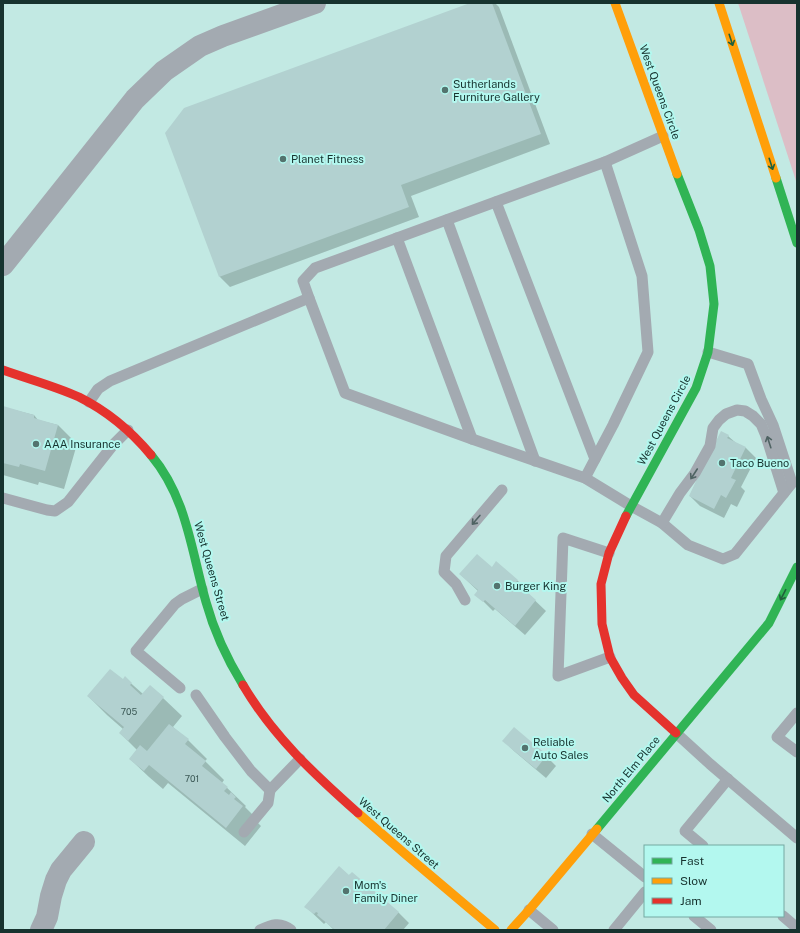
<svg xmlns="http://www.w3.org/2000/svg" width="800" height="933" font-family="'Public Sans',sans-serif">
<style>
.green{fill:#dcbec6}
.shadow{fill:#0003}
.building{fill:#b2d1d0}
.lines{fill:none;stroke-linecap:round;stroke-linejoin:round}
.lane{stroke:#a3aab1;stroke-width:11}
.street{stroke:#a3aab1;stroke-width:22}
.fast{stroke:#30b455;stroke-width:9}
.slow{stroke:#ff9f0a;stroke-width:9}
.jam{stroke:#e5322d;stroke-width:9}
.oneway{stroke:#20603c}
.oneway2{stroke:#4f6363}
.poi-dot{fill:#53736e;stroke:#b3f8ef;stroke-width:1.5}
.labels{text-anchor:middle;stroke-width:4;stroke-linejoin:round;paint-order:stroke}
.number-label{font-size:9px;fill:#3e5b58}
.poi-label{font-size:11px;fill:#17332f;stroke:#b3f8ef;text-anchor:start}
.street-label{font-size:11px;fill:#17332f;stroke:#b3f8ef}
</style>
<rect width="100%" height="100%" fill="#c2e9e3"/>
<polygon class="green" points="738,3 797,3 797,184"/>
<g class="shadow">
<polygon points="473,3 495,3 499,7 550,144 411,196 419,217 230,287 220,277 167,133"/>
<polygon points="3,407 34,415 38,420 58,425 77,444 64,489 39,482 38,485 3,475"/>
<polygon points="728,436 736,443 746,448 756,458 741,487 745,491 737,507 731,504 724,518 700,506 690,496"/>
<polygon points="496,563 518,581 528,591 526,592 546,611 525,635 495,609 493,611 476,594 478,591 460,574 492,568"/>
<polygon points="125,678 143,694 163,698 182,716 173,727 188,740 207,759 205,761 224,780 222,783 246,806 245,807 254,816 253,818 261,826 245,846 168,783 163,789 149,777 130,759 137,750 120,733 123,729 107,715 88,696 123,681"/>
<polygon points="514,729 546,756 556,766 546,778 514,751 504,741"/>
<polygon points="352,873 399,913 409,923 403,930 334,930 326,922 324,924 306,907"/>
</g>
<g class="building">
<polygon points="470,3 492,3 541,134 401,185 409,207 219,277 165,133 184,108"/>
<polygon points="3,406 34,415 34,418 58,425 45,471 20,464 19,467 3,463"/>
<polygon points="721,431 729,435 727,438 746,447 731,478 736,480 726,498 721,495 714,509 689,496 696,481 694,480 697,479"/>
<polygon points="477,554 492,567 496,561 518,580 516,582 536,600 515,626 485,600 483,602 474,595 478,590 459,574"/>
<polygon points="110,669 123,679 125,676 132,683 130,685 141,695 150,685 164,697 128,741 119,733 124,727 87,696"/>
<polygon points="169,724 189,739 185,744 206,761 202,766 228,787 224,791 229,795 231,792 236,797 234,799 243,806 226,828 149,765 144,771 129,759 140,745 147,751"/>
<polygon points="514,727 547,755 536,769 502,741"/>
<polygon points="339,866 349,875 352,872 399,912 384,930 335,930 317,915 318,913 316,912 314,914 304,907"/>
</g>
<g class="lines">
<g class="lane">
<polyline points="496,202 595,459"/>
<polyline points="447,220 535,461"/>
<polyline points="397,238 472,439"/>
<polyline points="309,298 303,281 315,268 605,162 663,136"/>
<polyline points="89,402 98,389 110,381 309,298 345,393 472,439 585,478 631,506 662,523 688,545 723,559 735,554 792,483 773,425 761,399 748,364 708,352"/>
<polyline points="585,478 613,425 648,352 642,276 605,162"/>
<polyline points="3,498 47,510 55,511 68,502 113,445 128,430"/>
<polyline points="662,523 680,493 695,473 710,446 713,428 719,420 726,414 737,410 745,411 753,416 761,424 766,436 784,493"/>
<polyline points="609,553 563,538 558,676 610,657"/>
<polyline points="465,600 456,584 444,572 446,556 502,490"/>
<polyline points="180,688 136,651 175,604 182,599 202,589"/>
<polyline points="196,695 225,737 251,771 270,790 300,759"/>
<polyline points="797,713 777,737 797,752"/>
<polyline points="676,733 710,764 797,838"/>
<polyline points="244,832 268,803 270,790"/>
<polyline points="592,834 645,877"/>
<polyline points="703,846 685,831 728,779"/>
<polyline points="529,910 553,930"/>
<polyline points="694,916 711,930"/>
<polyline points="783,916 797,928"/>
<path d="M260,930C271,925 280,921 291,930"/>
<polyline points="614,930 645,892"/>
</g>
<g class="street">
<polyline points="3,265 135,99 164,71 200,46 223,36 315,3"/>
<polyline points="41,930 47,917 51,896 56,880 61,870 84,842"/>
</g>
<g class="fast">
<polyline points="776,178 797,243"/>
<path d="M151,455C187,498 191,550 206,602C214,631 227,659 243,685"/>
<polyline points="626,516 696,388 708,352 714,304 710,266 699,230 677,174"/>
<polyline points="597,829 769,623 797,567"/>
</g>
<g class="slow">
<polyline points="615,3 677,174"/>
<polyline points="719,3 776,178"/>
<polyline points="358,813 404,853 495,930"/>
<polyline points="511,930 529,910 597,829"/>
</g>
<g class="jam">
<path d="M3,370C28,379 55,386 79,397C107,411 131,431 151,455"/>
<polyline points="626,516 609,553 601,584 602,624 610,657 622,678 634,695 676,733"/>
<path d="M243,685C273,736 314,774 358,813"/>
</g>
</g>
<defs><path id="oneway-shaft" d="M-6 0H5M1.5-3L5.5 0L1.5 3" fill="none" stroke-width="1.6" stroke-linecap="round" stroke-linejoin="round"/></defs>
<g class="oneway">
<use href="#oneway-shaft" transform="translate(731 40) rotate(72)"/>
<use href="#oneway-shaft" transform="translate(771 164) rotate(72)"/>
<use href="#oneway-shaft" transform="translate(783 595) rotate(117)"/>
</g>
<g class="oneway2">
<use href="#oneway-shaft" transform="translate(769 442) rotate(-108)"/>
<use href="#oneway-shaft" transform="translate(694 474) rotate(123)"/>
<use href="#oneway-shaft" transform="translate(476 520) rotate(131)"/>
</g>
<g class="poi-dot">
<circle cx="445" cy="90" r="4"/>
<circle cx="283" cy="159" r="4"/>
<circle cx="36" cy="444" r="4"/>
<circle cx="722" cy="463" r="4"/>
<circle cx="497" cy="586" r="4"/>
<circle cx="525" cy="748" r="4"/>
<circle cx="346" cy="891" r="4"/>
</g>
<g class="labels">
<g class="number-label">
<text x="129" y="715">705</text>
<text x="192" y="782">701</text>
</g>
<g class="poi-label">
<text x="453" y="88">Sutherlands<tspan x="453" dy="13">Furniture Gallery</tspan></text>
<text x="291" y="163">Planet Fitness</text>
<text x="44" y="448">AAA Insurance</text>
<text x="730" y="467">Taco Bueno</text>
<text x="505" y="590">Burger King</text>
<text x="533" y="746">Reliable<tspan x="533" dy="13">Auto Sales</tspan></text>
<text x="354" y="889">Mom's<tspan x="354" dy="13">Family Diner</tspan></text>
</g>
<g class="street-label">
<text transform="translate(660 92) rotate(70)" y="4">West Queens Circle</text>
<text transform="translate(664 420) rotate(-62)" y="4">West Queens Circle</text>
<text transform="translate(212 571) rotate(74)" y="4">West Queens Street</text>
<text transform="translate(631 769) rotate(-50)" y="4">North Elm Place</text>
<text transform="translate(399 833) rotate(41)" y="4">West Queens Street</text>
</g>
</g>
<rect width="800" height="933" fill="none" stroke="#17332f" stroke-width="8"/>
<rect x="644" y="845" width="140" height="72" fill="#b3f8ef" stroke="#75a9a2"/>
<rect x="652" y="858" width="20" height="6" fill="#30b455" stroke="#75a9a2"/>
<text x="680" y="865" font-size="12" fill="#17332f">Fast</text>
<rect x="652" y="878" width="20" height="6" fill="#ff9f0a" stroke="#75a9a2"/>
<text x="680" y="885" font-size="12" fill="#17332f">Slow</text>
<rect x="652" y="898" width="20" height="6" fill="#e5322d" stroke="#75a9a2"/>
<text x="680" y="905" font-size="12" fill="#17332f">Jam</text>
</svg>
